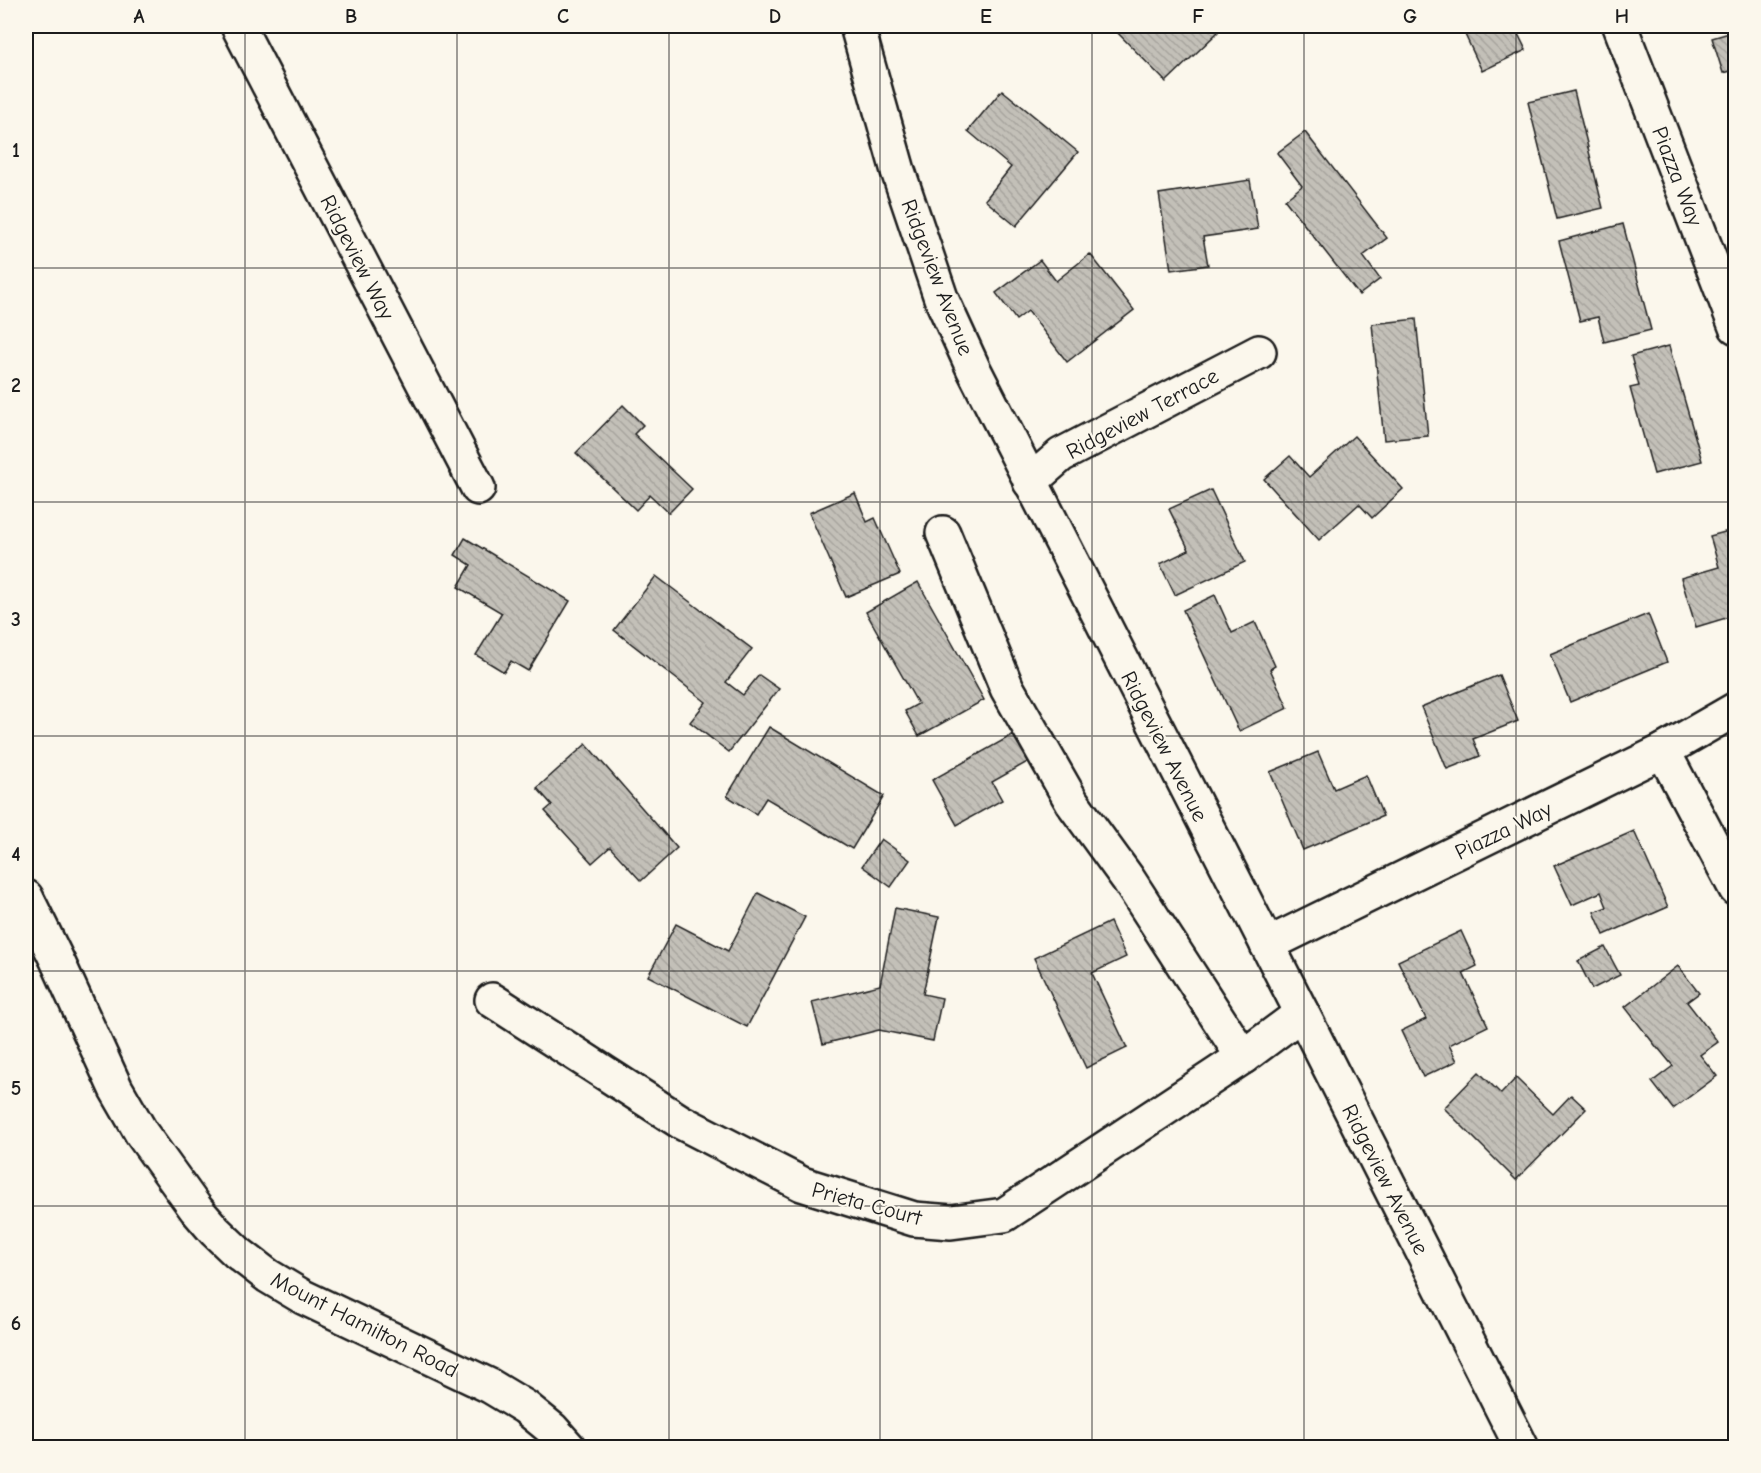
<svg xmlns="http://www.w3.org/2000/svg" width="1761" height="1473" font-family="'Comic Neue',sans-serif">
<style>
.building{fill:url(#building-back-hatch);stroke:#1c1c1c;stroke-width:1.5}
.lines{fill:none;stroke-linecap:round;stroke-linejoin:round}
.minor-casing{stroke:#1c1c1c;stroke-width:38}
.major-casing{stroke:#1c1c1c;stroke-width:38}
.minor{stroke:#fbf7ec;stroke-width:33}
.major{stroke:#fbf7ec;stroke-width:33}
.grid{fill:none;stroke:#1c1c1c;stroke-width:1.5;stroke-opacity:0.55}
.labels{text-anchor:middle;stroke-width:4.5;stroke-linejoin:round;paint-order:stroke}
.street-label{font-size:22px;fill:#1c1c1c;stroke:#fbf7ec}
.neatline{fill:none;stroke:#1c1c1c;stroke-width:2}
.grid-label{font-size:20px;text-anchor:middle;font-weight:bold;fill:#1c1c1c}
</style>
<defs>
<pattern id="building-back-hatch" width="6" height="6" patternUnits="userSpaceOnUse" patternTransform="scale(1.5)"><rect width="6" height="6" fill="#c3c0b8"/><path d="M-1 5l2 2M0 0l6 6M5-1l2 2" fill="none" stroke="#a7a49e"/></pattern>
</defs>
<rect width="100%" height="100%" fill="#fbf7ec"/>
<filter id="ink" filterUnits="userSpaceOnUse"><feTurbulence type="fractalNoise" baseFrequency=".0167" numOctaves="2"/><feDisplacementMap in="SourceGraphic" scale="12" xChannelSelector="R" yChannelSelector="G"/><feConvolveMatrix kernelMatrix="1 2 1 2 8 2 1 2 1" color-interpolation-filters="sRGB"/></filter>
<g filter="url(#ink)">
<g class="building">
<polygon points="1111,26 1211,26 1218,32 1166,82"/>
<polygon points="1461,26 1514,26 1526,50 1482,71"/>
<polygon points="1736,31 1736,69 1723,73 1712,38"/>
<polygon points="1002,90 1078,152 1016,226 985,200 1011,167 968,131"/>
<polygon points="1574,91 1603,208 1557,219 1528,102"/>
<polygon points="1305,132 1387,238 1363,256 1380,279 1359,295 1285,200 1302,186 1277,153"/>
<polygon points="1250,180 1258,229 1203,237 1208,265 1171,270 1159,194"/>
<polygon points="1623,224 1651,330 1604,342 1598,317 1580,321 1559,241"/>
<polygon points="1090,254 1134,310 1067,362 1028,311 1016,320 996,293 1040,260 1056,281"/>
<polygon points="1416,319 1428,436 1384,440 1372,324"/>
<polygon points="1669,346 1702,461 1654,474 1630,388 1639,386 1631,356"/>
<polygon points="623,405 643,425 634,434 692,489 669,513 650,495 636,510 576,453"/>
<polygon points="1354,436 1403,489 1372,518 1359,504 1319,540 1264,479 1290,456 1309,477"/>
<polygon points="1211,490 1245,562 1175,595 1160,564 1189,550 1169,509"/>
<polygon points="855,493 867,522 875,518 900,574 846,597 809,513"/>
<polygon points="1736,529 1736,615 1696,627 1681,578 1719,567 1710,536"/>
<polygon points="465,538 570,601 528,671 511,661 504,672 476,655 502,613 458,587 471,565 455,555"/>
<polygon points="656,576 752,649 726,682 743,695 759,675 779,689 729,752 690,722 706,702 614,630"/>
<polygon points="918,582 984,700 919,736 905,711 918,704 866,612"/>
<polygon points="1215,595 1232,633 1255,622 1275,666 1270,669 1288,708 1239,731 1183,610"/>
<polygon points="1648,614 1667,662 1570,702 1550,654"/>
<polygon points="1499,675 1518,721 1473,739 1480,756 1447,769 1421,707"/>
<polygon points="769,727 884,796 852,849 766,798 756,814 727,796"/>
<polygon points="1016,733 1031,760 992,782 1002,800 957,825 932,780"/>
<polygon points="586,744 677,848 641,881 610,847 592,863 545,811 552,805 537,788"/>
<polygon points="1318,752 1334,789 1366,775 1383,816 1303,850 1270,772"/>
<polygon points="1634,831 1668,907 1604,935 1594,912 1607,907 1601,892 1572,905 1554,866"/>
<polygon points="881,839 910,860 891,887 862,866"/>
<polygon points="758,893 805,917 747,1027 648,976 676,924 728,951"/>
<polygon points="895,908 939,917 923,994 942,998 933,1041 879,1030 823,1044 812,1002 880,985"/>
<polygon points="1110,922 1126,957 1092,973 1127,1048 1086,1068 1034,958"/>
<polygon points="1461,931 1477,966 1463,973 1488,1026 1449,1045 1457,1061 1423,1077 1401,1031 1426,1019 1398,961"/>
<polygon points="1605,947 1620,975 1592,989 1578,961"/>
<polygon points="1678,966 1699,993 1687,1002 1718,1042 1700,1055 1717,1076 1673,1109 1652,1082 1673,1066 1659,1049 1658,1049 1625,1007"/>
<polygon points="1479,1072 1501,1094 1516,1078 1553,1114 1571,1095 1586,1109 1516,1180 1444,1108"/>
</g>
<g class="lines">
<g class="minor-casing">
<g id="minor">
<polyline points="238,26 478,488"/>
<polyline points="857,26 898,171 941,298 973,368 1302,1013 1522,1448"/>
<polyline points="1620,26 1736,327"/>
<polyline points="1030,482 1061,455 1259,352"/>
<polyline points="943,533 1007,688 1072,802 1128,879 1243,1057"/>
<polyline points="1663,751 1736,889"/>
<polyline points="1267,945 1663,751 1736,709"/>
<polyline points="492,1000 681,1122 802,1184 914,1219 951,1222 1004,1215 1243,1057 1302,1013"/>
</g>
</g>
<g class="major-casing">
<polyline id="major" points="26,897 56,958 116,1089 142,1134 196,1209 215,1231 238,1253 268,1276 303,1297 490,1386 525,1407 552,1429 569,1448"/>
</g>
<use href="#minor" class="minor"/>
<use href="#major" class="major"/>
</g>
</g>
<path class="grid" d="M245,26V1448M457,26V1448M669,26V1448M880,26V1448M1092,26V1448M1304,26V1448M1516,26V1448M26,268H1736M26,502H1736M26,736H1736M26,971H1736M26,1206H1736"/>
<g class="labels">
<g class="street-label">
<text transform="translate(1678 176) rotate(69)" y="8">Piazza Way</text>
<text transform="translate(358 257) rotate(63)" y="8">Ridgeview Way</text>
<text transform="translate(938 277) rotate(69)" y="8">Ridgeview Avenue</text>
<text transform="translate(1142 413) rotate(-28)" y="8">Ridgeview Terrace</text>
<text transform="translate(1165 746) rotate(63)" y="8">Ridgeview Avenue</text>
<text transform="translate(1503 830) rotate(-26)" y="8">Piazza Way</text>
<text transform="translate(1386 1179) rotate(63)" y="8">Ridgeview Avenue</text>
<text transform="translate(867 1203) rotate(15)" y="8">Prieta Court</text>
<text transform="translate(365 1324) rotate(27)" y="8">Mount Hamilton Road</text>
</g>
</g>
<rect width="1761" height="1473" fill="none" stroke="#fbf7ec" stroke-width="66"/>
<rect x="33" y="33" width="1695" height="1407" class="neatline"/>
<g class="grid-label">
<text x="139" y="23">A</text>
<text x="351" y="23">B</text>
<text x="563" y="23">C</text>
<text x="775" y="23">D</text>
<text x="986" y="23">E</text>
<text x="1198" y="23">F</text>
<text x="1410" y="23">G</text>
<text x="1622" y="23">H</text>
<text x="16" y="157">1</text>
<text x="16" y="392">2</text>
<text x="16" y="626">3</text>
<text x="16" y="861">4</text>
<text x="16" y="1095">5</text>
<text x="16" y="1330">6</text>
</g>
</svg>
